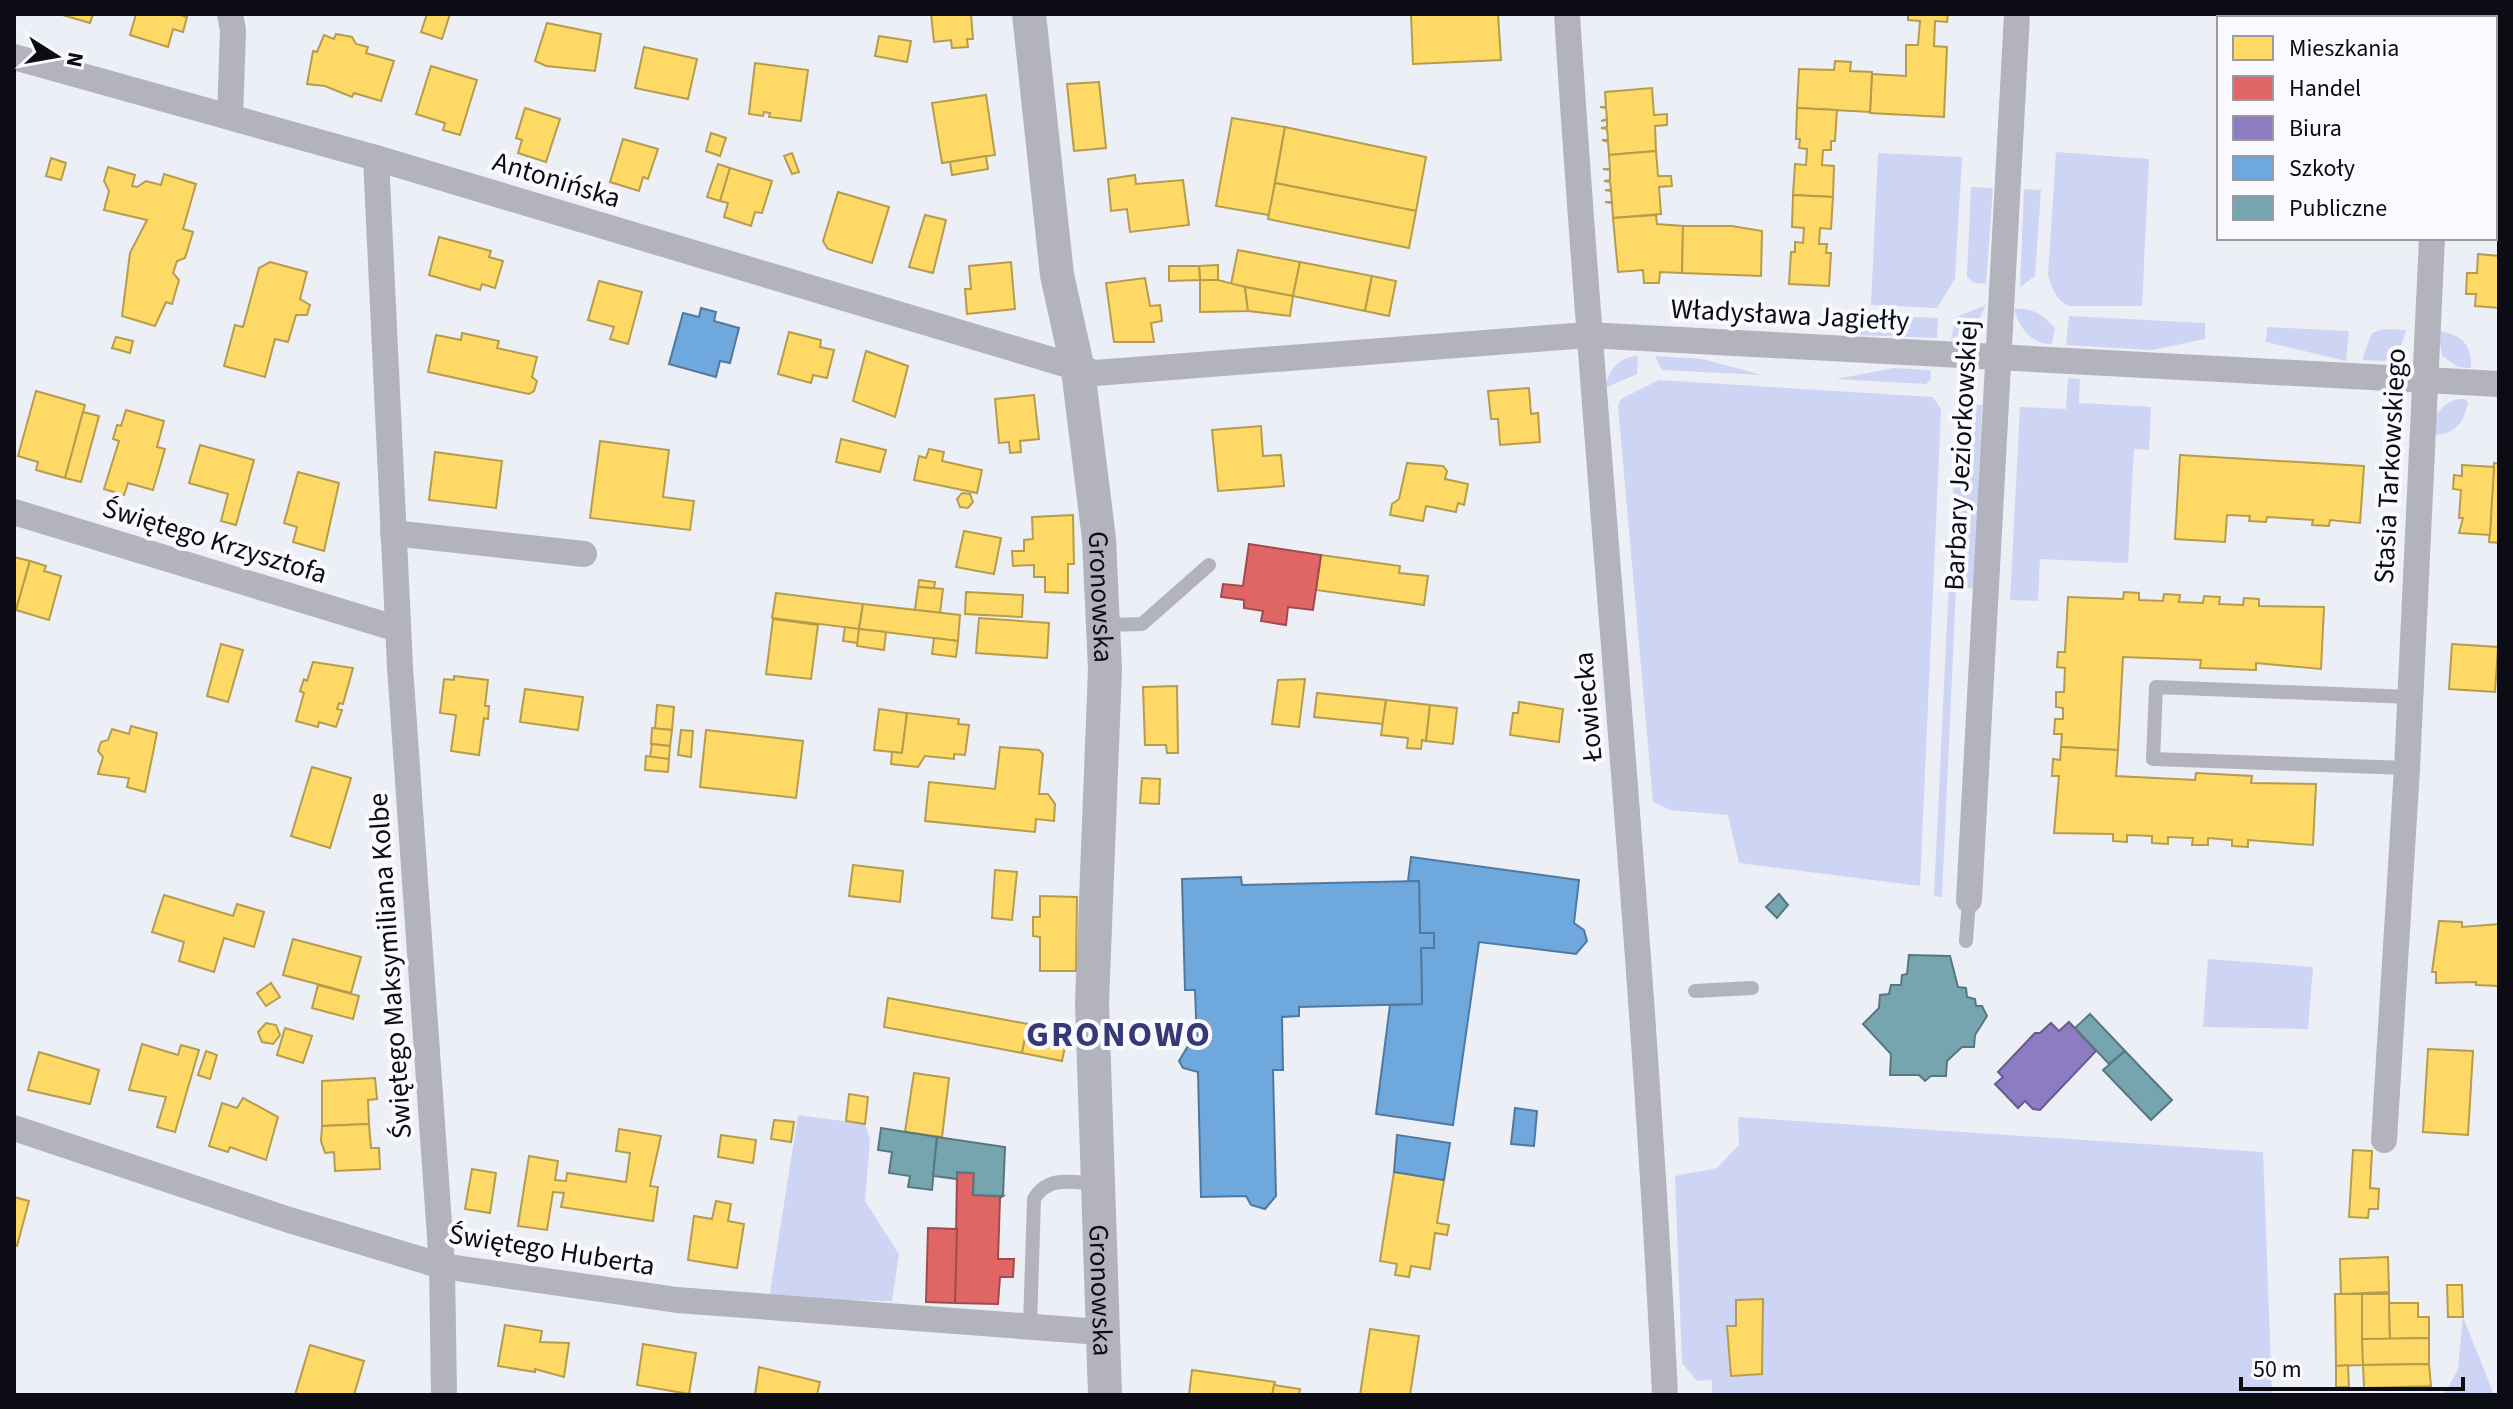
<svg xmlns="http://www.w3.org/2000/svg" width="2513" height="1409" font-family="'Source Sans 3',sans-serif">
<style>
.green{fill:#ced4f3}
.homes{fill:#ffd966;stroke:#b69c4d;stroke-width:2}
.shops{fill:#e06666;stroke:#a04b4d;stroke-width:2}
.offices{fill:#8e7cc3;stroke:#675a8e;stroke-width:2}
.schools{fill:#6fa8dc;stroke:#5179a0;stroke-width:2}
.public{fill:#76a5af;stroke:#567780;stroke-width:2}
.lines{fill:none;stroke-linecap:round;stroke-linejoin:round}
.service{stroke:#b2b3bd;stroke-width:14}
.minor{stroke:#b2b3bd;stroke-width:26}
.tertiary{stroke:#b2b3bd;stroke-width:34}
.labels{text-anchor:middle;stroke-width:8;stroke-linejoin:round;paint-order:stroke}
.street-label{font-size:28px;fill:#0b0c14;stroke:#f9f9ff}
.district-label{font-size:36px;font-weight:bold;letter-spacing:2px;fill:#363975;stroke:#f9f9ff}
</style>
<rect width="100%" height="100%" fill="#edeff7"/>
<g class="green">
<path d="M2056,152L2149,159L2142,306H2069C2056,301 2052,288 2048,275Z"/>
<polygon points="1878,153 1962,157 1955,279 1937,308 1871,305"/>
<polygon points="1971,187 1993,188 1986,284 1974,283 1967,277"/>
<polygon points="2024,189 2041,190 2035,276 2020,287"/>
<polygon points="1986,305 1975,327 1951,339 1956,317"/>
<path d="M2014,309C2033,307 2043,315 2055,328L2052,344C2031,344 2020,329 2014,309Z"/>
<polygon points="1859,315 1938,318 1937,338 1858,335"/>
<polygon points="2069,316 2205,323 2205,339 2152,350 2066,345"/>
<polygon points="2267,327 2349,331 2346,361 2266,342"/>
<polygon points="2384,329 2406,330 2400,349 2385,361 2362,360 2372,333"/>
<path d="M2438,331C2461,334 2472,344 2471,368L2458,367L2442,356Z"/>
<path d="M1638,356L1637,374L1605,388C1608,370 1620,356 1638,356Z"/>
<polygon points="1655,356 1702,359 1762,375 1662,370"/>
<polygon points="1894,368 1930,370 1931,379 1926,384 1836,379"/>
<polygon points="2068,378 2080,379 2079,403 2151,407 2149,450 2134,449 2128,563 2040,559 2038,601 2010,600 2020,407 2066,409"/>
<polygon points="1659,380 1933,397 1941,409 1920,886 1739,863 1728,815 1670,810 1653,802 1618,406 1621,399"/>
<path d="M2464,399L2468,402C2465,421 2455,434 2436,435L2433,420C2440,409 2449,398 2464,399Z"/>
<polygon points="1963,404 1982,405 1974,588 1956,588 1942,897 1934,896 1957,412"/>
<polygon points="2208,959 2313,967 2308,1029 2203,1027"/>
<polygon points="798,1115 865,1124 870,1140 865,1201 899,1254 892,1301 769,1299"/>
<polygon points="1738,1117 2263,1152 2272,1395 1712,1395 1712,1380 1697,1381 1682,1363 1675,1176 1717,1168 1739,1145"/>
<polygon points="2463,1317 2494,1395 2444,1395 2458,1369"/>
</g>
<g class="homes">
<polygon points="59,14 93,14 90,23"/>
<polygon points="136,14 177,14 187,17 183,32 173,29 168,47 130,35"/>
<polygon points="427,14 450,14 442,39 421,32"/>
<polygon points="931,14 971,14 973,39 967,39 968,47 952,48 951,40 934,42"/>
<polygon points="1411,14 1498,14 1501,60 1413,64"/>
<polygon points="1908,14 1948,14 1947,22 1935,21 1934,46 1947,47 1944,117 1870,113 1872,74 1906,76 1906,45 1918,45 1920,21 1908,20"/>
<polygon points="2489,14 2499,14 2499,44 2495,44 2495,18 2488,18"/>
<polygon points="547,23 601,34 595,71 546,66 535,61"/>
<polygon points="336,34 352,37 356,44 368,47 366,53 394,61 381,101 354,93 352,97 325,86 307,84 313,51 317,52 324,35 334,39"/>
<polygon points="879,36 911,41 907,62 875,56"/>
<polygon points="644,47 697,59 688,99 635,88"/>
<polygon points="1835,61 1851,62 1850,71 1872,72 1870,112 1797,108 1799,69 1834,70"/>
<polygon points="755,63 808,70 801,121 769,117 770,113 764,112 763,116 749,114"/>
<polygon points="431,66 477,80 460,135 443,130 445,123 416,114"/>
<polygon points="1099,82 1106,148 1074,151 1067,84"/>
<polygon points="2495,87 2499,87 2499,121 2495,120"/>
<polygon points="1652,88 1654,115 1667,114 1667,125 1655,126 1656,151 1609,155 1608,142 1602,140 1608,140 1607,129 1601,128 1607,127 1607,120 1601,121 1607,119 1606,108 1600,107 1606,107 1605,92"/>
<polygon points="986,95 995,155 942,163 932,103"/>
<polygon points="525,108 560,119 546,162 518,153 522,140 516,138"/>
<polygon points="1797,108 1837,110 1835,141 1831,141 1831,150 1823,150 1822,165 1834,166 1833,197 1793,195 1795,164 1806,165 1807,149 1799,148 1800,139 1796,139"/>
<polygon points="1232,118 1285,127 1269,215 1216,206"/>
<polygon points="1285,127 1426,157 1416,211 1275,183"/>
<polygon points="711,133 726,138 720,156 706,151"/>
<polygon points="623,139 658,149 648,179 643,177 639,191 610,182"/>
<polygon points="1656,151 1658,176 1671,176 1672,186 1659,187 1661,214 1613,218 1612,203 1605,202 1612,202 1611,191 1605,190 1611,190 1610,182 1604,181 1610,180 1610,170 1603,169 1610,169 1609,155"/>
<polygon points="792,153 799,172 792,174 784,156"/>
<polygon points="986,156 988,169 952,175 950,162"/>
<polygon points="51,158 66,163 61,180 46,176"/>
<polygon points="718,164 730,168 720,201 707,197"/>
<polygon points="108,167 135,175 132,186 137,187 146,181 161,185 164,174 196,184 183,229 193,232 185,258 177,261 173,273 179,280 172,304 166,302 155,326 122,316 130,253 147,220 104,210 109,191 104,181"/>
<polygon points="730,168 772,181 762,213 755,212 751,226 724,217 728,203 720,201"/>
<polygon points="1135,175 1136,184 1183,180 1189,225 1130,232 1127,209 1111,211 1108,179"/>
<polygon points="1275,183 1416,211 1409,248 1268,219"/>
<polygon points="838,192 889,207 872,263 828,249 823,241"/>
<polygon points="1793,195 1833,197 1831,229 1820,228 1819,244 1827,244 1826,253 1831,253 1829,286 1789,284 1791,252 1795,252 1795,242 1803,243 1804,228 1792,227"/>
<polygon points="925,215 946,220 933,273 909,267"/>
<polygon points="1656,215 1657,224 1683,226 1682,273 1660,272 1659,283 1644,283 1643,270 1618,272 1613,218"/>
<polygon points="1683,226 1732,226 1762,231 1761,276 1682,273"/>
<polygon points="439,237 491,251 489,257 503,261 495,288 482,284 480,290 429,275"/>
<polygon points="1238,250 1300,262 1293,296 1231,284"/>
<polygon points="2478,254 2499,256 2499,308 2475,306 2476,294 2466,294 2467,273 2477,273"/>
<polygon points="270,262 307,272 300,299 310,305 307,315 296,315 288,342 275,339 265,377 224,366 235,325 243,327 259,268"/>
<polygon points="1011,262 1015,309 967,314 965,289 971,289 969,266"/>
<polygon points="1300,262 1372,276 1365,311 1293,296"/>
<polygon points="1218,265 1218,280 1200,280 1199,266"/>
<polygon points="1169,266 1199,266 1200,280 1169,281"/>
<polygon points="1372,276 1396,281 1389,316 1365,311"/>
<polygon points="1145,278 1150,306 1160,305 1162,321 1151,323 1154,342 1114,342 1106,283"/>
<polygon points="1200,280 1218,280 1245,287 1248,311 1200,312"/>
<polygon points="599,281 642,292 628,344 610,339 614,327 588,320"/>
<polygon points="1245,287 1293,296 1290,316 1248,311"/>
<polygon points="789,332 821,340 820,347 834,350 827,378 813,375 811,383 778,374"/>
<polygon points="462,333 499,341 497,348 537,357 532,377 537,381 534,391 529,394 428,372 436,335 461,340"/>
<polygon points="116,337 133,341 130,353 112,348"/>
<polygon points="866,351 908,366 895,417 853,401"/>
<polygon points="1529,388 1531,414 1538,413 1540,442 1500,445 1498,419 1491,419 1488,391"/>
<polygon points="36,391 85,405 65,478 36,470 38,462 18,456"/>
<polygon points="1034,395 1039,439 1020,441 1021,452 1010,453 1009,442 999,443 995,399"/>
<polygon points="126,410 164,421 157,447 165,449 153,490 128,483 124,495 104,489 119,441 113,439 117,425 121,426"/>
<polygon points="83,412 99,416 81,482 65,478"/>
<polygon points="1261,426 1263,456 1281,455 1284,486 1218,491 1212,430"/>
<polygon points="841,439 886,450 880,472 836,462"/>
<polygon points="600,441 669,450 663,497 694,501 690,530 590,518"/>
<polygon points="200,445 254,460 236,525 221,521 228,494 189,483"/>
<polygon points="929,449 944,452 942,461 982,470 977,493 914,480 919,456 926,458"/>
<polygon points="435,452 502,461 496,508 429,500"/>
<polygon points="2180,455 2364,466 2360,523 2330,520 2329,526 2312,525 2313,520 2267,517 2266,522 2249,521 2250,516 2227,515 2225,542 2175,539"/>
<polygon points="1407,463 1443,466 1447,471 1445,479 1468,484 1464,505 1458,503 1456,512 1426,506 1423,521 1390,515 1392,504 1399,499"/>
<polygon points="2494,463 2499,464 2499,543 2489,542"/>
<polygon points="2462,465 2494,467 2490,535 2459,533 2463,518 2459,518 2461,490 2453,489 2454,475 2462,476"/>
<polygon points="298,472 339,483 324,551 293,542 297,527 284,523"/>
<polygon points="962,493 970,494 973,502 968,508 960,507 957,499"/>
<polygon points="1073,515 1074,564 1068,564 1068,593 1045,592 1045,577 1034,577 1034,565 1013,566 1012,551 1024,551 1024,540 1033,539 1032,517"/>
<polygon points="964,531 1001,538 994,574 956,567"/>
<polygon points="1321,555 1400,566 1399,573 1428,576 1424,605 1316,590"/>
<polygon points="14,557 30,561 16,610 14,610"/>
<polygon points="30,561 46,566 44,571 61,576 49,620 16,610"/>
<polygon points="919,580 935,582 934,588 918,587"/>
<polygon points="918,587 943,589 940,613 915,610"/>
<polygon points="966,592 1023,595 1022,617 965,614"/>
<polygon points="2124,592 2139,593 2139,600 2163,601 2164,594 2180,595 2179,602 2203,603 2204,596 2220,597 2219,604 2243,605 2244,598 2259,599 2259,606 2324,607 2321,669 2256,663 2256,670 2200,668 2201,660 2123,657 2118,750 2061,747 2062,734 2054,734 2055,719 2063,719 2063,708 2056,707 2056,692 2064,692 2065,668 2057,667 2058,652 2065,652 2068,597 2123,599"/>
<polygon points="776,593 863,604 859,629 772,618"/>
<polygon points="863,604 960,615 958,641 859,629"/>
<polygon points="979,618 1049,623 1047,658 976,653"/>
<polygon points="773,619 818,625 811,679 766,674"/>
<polygon points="845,627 859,629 858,643 843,641"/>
<polygon points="859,629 886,632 884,650 857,646"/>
<polygon points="934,638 958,641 956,657 932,654"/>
<polygon points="221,644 243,650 228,702 207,696"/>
<polygon points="2452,644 2498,647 2495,692 2449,689"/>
<polygon points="313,662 353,668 343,704 339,703 337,709 342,710 336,727 319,722 318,727 296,721 304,693 300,691 304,679 307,681"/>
<polygon points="454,676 488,680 485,706 489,706 488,719 484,718 479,755 451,751 456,715 440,713 444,679 454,680"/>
<polygon points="1305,679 1299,727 1272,724 1278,680"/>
<polygon points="1177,686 1178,753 1167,753 1166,745 1145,745 1143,687"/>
<polygon points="525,689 583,697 578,730 520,722"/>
<polygon points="1317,693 1386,700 1383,724 1314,717"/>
<polygon points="1386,700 1430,705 1426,741 1422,740 1421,749 1407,748 1408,738 1381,735"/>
<polygon points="1519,702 1563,709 1559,742 1510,735 1513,713 1518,713"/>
<polygon points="657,705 674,707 672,730 655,729"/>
<polygon points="1430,705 1457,708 1453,744 1426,741"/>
<polygon points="879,709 907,713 902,753 874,750"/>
<polygon points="907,713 959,719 958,724 969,725 965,755 954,754 954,759 925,756 918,767 891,764 892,752 902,753"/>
<polygon points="131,726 157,733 145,792 127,787 129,778 98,774 103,757 98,751 101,742 108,740 112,729 129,734"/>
<polygon points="652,728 672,730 670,746 651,744"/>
<polygon points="681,730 693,731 691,757 678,755"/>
<polygon points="706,730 803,741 796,798 700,787"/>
<polygon points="652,744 670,746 669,759 650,757"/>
<polygon points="1000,747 1039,750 1043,754 1039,794 1048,794 1055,804 1054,821 1036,819 1035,832 925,821 929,782 995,789"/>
<polygon points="2061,747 2118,750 2116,776 2195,780 2196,773 2252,776 2251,783 2316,784 2313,845 2248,840 2248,847 2232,846 2232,840 2208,838 2208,845 2192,845 2193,838 2168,837 2168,844 2152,843 2152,836 2127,835 2127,842 2113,841 2113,834 2054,833 2059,776 2052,776 2053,759 2060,760"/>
<polygon points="646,756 669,759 668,772 645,770"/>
<polygon points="312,767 351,778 330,848 291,836"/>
<polygon points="1142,778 1160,779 1159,804 1140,803"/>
<polygon points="853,865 903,871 900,902 849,896"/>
<polygon points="995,870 1017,872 1012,920 992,918"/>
<polygon points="164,895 233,916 237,904 264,912 254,947 224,938 214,972 179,961 184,942 152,932"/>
<polygon points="1040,896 1077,897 1076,971 1040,971 1040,937 1033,936 1033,917 1040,917"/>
<polygon points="2439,921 2462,922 2462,927 2499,924 2498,986 2476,985 2476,982 2436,983 2436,972 2432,972"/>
<polygon points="293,939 361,957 351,993 283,975"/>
<polygon points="271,983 280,997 266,1006 257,993"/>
<polygon points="318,985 359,996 353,1019 312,1008"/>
<polygon points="888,998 1028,1024 1022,1053 884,1027"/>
<polygon points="266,1023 276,1025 280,1035 273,1044 262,1042 258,1032"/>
<polygon points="1028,1024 1068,1033 1062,1061 1022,1053"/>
<polygon points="285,1028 312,1036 303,1063 277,1055"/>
<polygon points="142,1044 178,1055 181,1045 199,1050 175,1132 157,1127 166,1097 129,1090"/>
<polygon points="2428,1049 2473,1051 2468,1135 2423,1132"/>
<polygon points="206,1051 217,1055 210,1079 198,1075"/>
<polygon points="39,1052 99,1070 90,1104 28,1090"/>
<polygon points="914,1073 949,1078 942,1137 905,1132"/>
<polygon points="375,1078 377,1099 368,1100 369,1124 322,1126 322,1081"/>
<polygon points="849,1094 868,1097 865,1124 846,1121"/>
<polygon points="243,1098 278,1117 266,1160 230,1147 228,1152 209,1146 222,1103 237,1108"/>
<polygon points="774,1120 794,1122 791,1142 771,1139"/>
<polygon points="369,1124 371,1148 379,1148 380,1169 335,1171 334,1152 325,1153 321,1141 322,1126"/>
<polygon points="619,1129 661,1136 650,1186 658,1187 653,1221 561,1207 564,1193 553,1192 547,1230 518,1226 529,1156 558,1161 555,1180 566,1181 567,1173 626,1182 630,1153 616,1151"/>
<polygon points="721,1135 756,1140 753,1163 718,1157"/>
<polygon points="2353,1150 2372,1151 2370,1188 2379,1189 2378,1209 2369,1209 2368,1218 2349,1217"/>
<polygon points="472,1169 496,1173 490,1213 465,1209"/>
<polygon points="1394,1172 1444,1180 1437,1223 1449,1225 1447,1235 1435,1233 1430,1269 1411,1266 1409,1277 1395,1275 1397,1264 1380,1261"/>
<polygon points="14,1197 29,1201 17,1246 14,1245"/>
<polygon points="716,1201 731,1204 728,1221 744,1224 737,1268 688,1260 694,1216 712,1219"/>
<polygon points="2388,1257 2389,1292 2341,1294 2340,1259"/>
<polygon points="2447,1285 2462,1285 2463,1317 2448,1317"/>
<polygon points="2335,1294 2362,1294 2363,1365 2336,1366"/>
<polygon points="2362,1294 2389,1294 2390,1339 2362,1339"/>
<polygon points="1763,1299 1762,1374 1731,1376 1727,1326 1736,1326 1736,1300"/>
<polygon points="2389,1303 2418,1303 2418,1317 2429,1317 2429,1338 2390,1339"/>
<polygon points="505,1325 542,1331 540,1342 569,1343 564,1377 535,1369 535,1372 498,1366"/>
<polygon points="1370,1329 1419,1336 1410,1395 1360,1395"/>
<polygon points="2429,1338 2429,1364 2363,1365 2362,1339"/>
<polygon points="643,1344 696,1353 689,1394 637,1385"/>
<polygon points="310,1345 364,1361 354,1395 295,1395"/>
<polygon points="2429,1364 2431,1386 2364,1388 2363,1365"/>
<polygon points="2348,1365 2349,1387 2336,1387 2336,1366"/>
<polygon points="759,1367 820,1382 817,1395 755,1395"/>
<polygon points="1192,1370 1275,1382 1272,1395 1189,1395"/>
<polygon points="1274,1385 1300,1389 1299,1395 1272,1395"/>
</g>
<g class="shops">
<polygon points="1249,544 1321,555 1313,610 1288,607 1286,625 1261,621 1263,611 1244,608 1244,600 1221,597 1223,584 1243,586"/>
<polygon points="957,1172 974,1173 973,1195 1003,1196 1000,1198 998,1259 1014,1259 1013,1277 1000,1277 998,1304 955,1303"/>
<polygon points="928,1228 957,1229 955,1303 926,1302"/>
</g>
<polygon class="offices" points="2069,1022 2096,1051 2040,1110 2033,1109 2025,1101 2018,1108 1995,1084 2003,1077 1998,1072 2035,1033 2040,1033 2051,1023 2059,1031"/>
<g class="schools">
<polygon points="701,308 716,312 714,321 739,328 730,363 720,361 716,377 669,364 683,313 699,317"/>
<polygon points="1411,857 1579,880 1574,923 1584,930 1587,941 1576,954 1479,942 1453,1125 1376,1114 1390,1005 1422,1004 1421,948 1434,948 1434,933 1420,933 1419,881 1408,881"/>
<polygon points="1241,877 1242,885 1419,881 1420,933 1434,933 1434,948 1421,948 1422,1004 1299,1007 1299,1016 1282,1017 1283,1070 1273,1070 1276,1196 1265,1209 1251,1205 1246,1196 1201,1197 1198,1072 1183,1068 1179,1061 1189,1044 1197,1042 1195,990 1185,990 1182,879"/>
<polygon points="1515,1108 1537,1111 1534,1146 1511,1144"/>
<polygon points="1397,1135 1450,1143 1444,1180 1394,1172"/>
</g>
<g class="public">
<polygon points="1779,894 1788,905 1777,918 1766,907"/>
<polygon points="1909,955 1950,956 1958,987 1966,988 1967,997 1975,999 1976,1006 1982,1006 1987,1016 1975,1035 1974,1047 1962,1047 1947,1061 1946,1076 1931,1076 1925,1081 1919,1075 1890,1075 1891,1054 1863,1024 1879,1008 1880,995 1889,994 1891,985 1901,985 1902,975 1907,974"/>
<polygon points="2090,1014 2125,1051 2109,1064 2075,1028"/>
<polygon points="2125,1051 2172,1100 2151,1120 2103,1070"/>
<polygon points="881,1128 937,1137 932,1190 908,1187 910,1176 889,1173 892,1152 878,1150"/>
<polygon points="937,1137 1005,1147 1003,1196 973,1195 974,1173 957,1172 957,1179 933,1176"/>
</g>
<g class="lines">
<g class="service">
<polyline points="1103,625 1142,624 1209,565"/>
<polyline points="2407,768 2153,759 2156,687 2410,697"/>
<polyline points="1966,941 1969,900"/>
<polyline points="1695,991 1752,988"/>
<path d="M1030,1326L1034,1199C1048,1175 1073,1182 1097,1184"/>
</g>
<g class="minor">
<path d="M1567,14C1596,475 1643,934 1665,1395"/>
<polyline points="2442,18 2442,14"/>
<polyline points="14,57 376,158 1095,373 1587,335 2499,384"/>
<polyline points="230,117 233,30 230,14"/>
<polyline points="376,158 400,667 442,1266 444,1395"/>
<polyline points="14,512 398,629"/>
<polyline points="393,533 584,554"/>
<polyline points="1969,900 2017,14"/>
<polyline points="14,1128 286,1219 442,1266 677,1300 1100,1332"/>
<polyline points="2384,1140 2407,768 2432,238"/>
</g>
<path class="tertiary" id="s1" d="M1029,14L1057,275L1078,370L1099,539L1105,669L1092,1003L1105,1395"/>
</g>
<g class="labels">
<g class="street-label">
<text transform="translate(557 179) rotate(17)" y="10">Antonińska</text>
<text transform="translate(1790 314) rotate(3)" y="10">Władysława Jagiełły</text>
<text transform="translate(1960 455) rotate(-87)" y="10">Barbary Jeziorkowskiej</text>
<text transform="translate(2389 466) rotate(-87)" y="10">Stasia Tarkowskiego</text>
<text transform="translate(215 540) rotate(17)" y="10">Świętego Krzysztofa</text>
<text dy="10" stroke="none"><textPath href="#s1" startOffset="588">Gronowska</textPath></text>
<text transform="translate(1587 707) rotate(-95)" y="10">Łowiecka</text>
<text transform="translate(389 966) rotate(-94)" y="10">Świętego Maksymiliana Kolbe</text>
<text transform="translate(552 1249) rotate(9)" y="10">Świętego Huberta</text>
<text dy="10" stroke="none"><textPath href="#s1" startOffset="1282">Gronowska</textPath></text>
</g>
<g class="district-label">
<text x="1119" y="1046">GRONOWO</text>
</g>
</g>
<rect width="2513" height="1409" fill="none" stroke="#0b0c14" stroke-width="32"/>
<rect x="2217" y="16" width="280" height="224" fill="#f9f9ff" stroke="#9a9aa1" stroke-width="2"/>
<rect x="2233" y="36" width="40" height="24" fill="#ffd966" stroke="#9a9aa1" stroke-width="2"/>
<text x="2289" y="56" font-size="24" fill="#0b0c14">Mieszkania</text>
<rect x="2233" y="76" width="40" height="24" fill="#e06666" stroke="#9a9aa1" stroke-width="2"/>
<text x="2289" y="96" font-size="24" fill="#0b0c14">Handel</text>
<rect x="2233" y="116" width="40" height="24" fill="#8e7cc3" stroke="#9a9aa1" stroke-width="2"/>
<text x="2289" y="136" font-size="24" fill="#0b0c14">Biura</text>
<rect x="2233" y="156" width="40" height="24" fill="#6fa8dc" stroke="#9a9aa1" stroke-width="2"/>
<text x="2289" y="176" font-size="24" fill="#0b0c14">Szkoły</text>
<rect x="2233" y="196" width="40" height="24" fill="#76a5af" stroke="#9a9aa1" stroke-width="2"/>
<text x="2289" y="216" font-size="24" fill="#0b0c14">Publiczne</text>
<g transform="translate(56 56) rotate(101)" stroke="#f9f9ff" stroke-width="6" paint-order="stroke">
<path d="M0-6L14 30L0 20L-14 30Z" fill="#0b0c14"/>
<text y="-12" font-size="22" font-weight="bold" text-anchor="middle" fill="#0b0c14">N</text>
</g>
<path d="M2241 1377v12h222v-12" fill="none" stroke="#0b0c14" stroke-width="4"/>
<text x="2253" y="1377" font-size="24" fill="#0b0c14" stroke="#f9f9ff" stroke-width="6" paint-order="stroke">50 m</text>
</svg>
